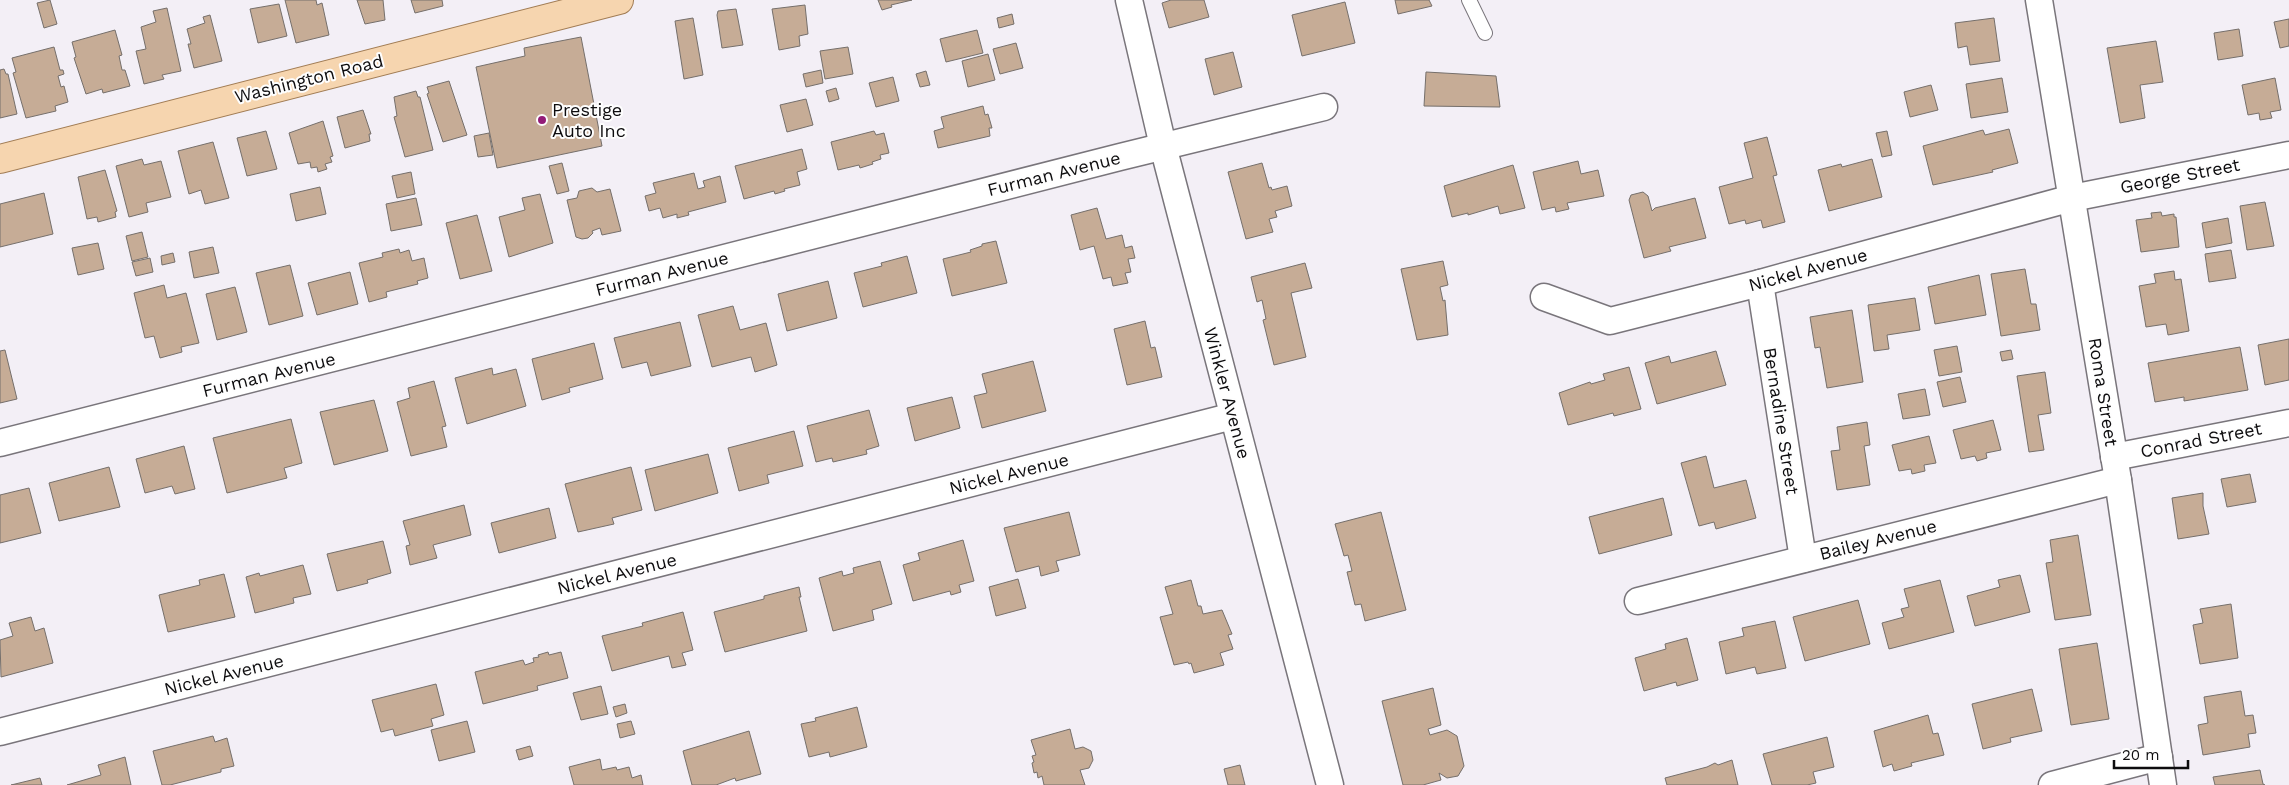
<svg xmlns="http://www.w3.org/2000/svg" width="2289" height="785" font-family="'Work Sans',sans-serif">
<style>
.building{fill:#c6ac96;stroke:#756f6b}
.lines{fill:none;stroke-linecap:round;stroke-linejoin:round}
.lane-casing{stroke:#79757b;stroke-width:16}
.street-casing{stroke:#79757b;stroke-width:29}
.primary-casing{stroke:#a17c54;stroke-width:30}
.lane{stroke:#fff;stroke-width:14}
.street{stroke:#fff;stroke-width:26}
.primary{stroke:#f6d5af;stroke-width:28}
.poi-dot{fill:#931c78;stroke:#fefefe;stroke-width:2}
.labels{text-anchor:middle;stroke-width:4;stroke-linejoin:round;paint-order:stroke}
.street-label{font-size:18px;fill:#0d0c0e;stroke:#fefefe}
.poi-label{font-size:18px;fill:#0d0c0e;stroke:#fefefe;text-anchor:start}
</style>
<rect width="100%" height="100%" fill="#f3eff6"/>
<g class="building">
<polygon points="50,0 57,24 44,28 37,3"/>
<polygon points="285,0 316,0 317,5 322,3 329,35 296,43"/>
<polygon points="357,0 383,0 385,20 365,24"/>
<polygon points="411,0 442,0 443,6 415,13"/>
<polygon points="878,0 912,0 891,5 892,7 882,10"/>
<polygon points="1171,0 1204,0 1209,17 1169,28 1162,3"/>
<polygon points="1395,0 1429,0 1432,6 1398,14"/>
<polygon points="1345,2 1355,43 1302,56 1292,15"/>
<polygon points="279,4 287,36 258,43 250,9"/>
<polygon points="805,5 808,34 799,36 800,46 779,50 772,9"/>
<polygon points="167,8 181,71 162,75 164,79 144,84 136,51 146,49 141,27 156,22 153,11"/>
<polygon points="736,9 743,45 722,48 717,15 718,11"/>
<polygon points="1012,14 1014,24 999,28 997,18"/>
<polygon points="210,15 222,61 194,68 188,44 191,44 187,29 205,23 203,17"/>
<polygon points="693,18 703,75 684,79 675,21"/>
<polygon points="1994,18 2000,61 1970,65 1967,46 1958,48 1955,23"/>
<polygon points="2289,19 2289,46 2280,48 2274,22"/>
<polygon points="2239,29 2243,56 2218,60 2214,33"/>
<polygon points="115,30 122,55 119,56 122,70 125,70 130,86 103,93 102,89 86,94 74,58 76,57 72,42"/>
<polygon points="977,30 983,53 946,62 940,39"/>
<polygon points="581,37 602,146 497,168 476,67 525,56 524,48"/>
<polygon points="2156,41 2163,82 2140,85 2145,118 2120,123 2107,48"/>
<polygon points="1016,43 1023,68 1000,74 993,49"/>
<polygon points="54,47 60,70 63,70 64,74 58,76 61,87 64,86 68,102 55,106 56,111 26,118 13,73 16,72 12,58"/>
<polygon points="848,47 853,74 825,79 820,51"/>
<polygon points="1233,52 1242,87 1214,95 1205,59"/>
<polygon points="988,54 995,80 968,87 962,61"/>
<polygon points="4,69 6,74 8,74 17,114 0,118 0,70"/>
<polygon points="821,70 823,83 806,87 803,74"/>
<polygon points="926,71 930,85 920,87 916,74"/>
<polygon points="1426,72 1496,76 1500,107 1424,106"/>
<polygon points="893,77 899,101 876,107 869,83"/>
<polygon points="2002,78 2008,112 1971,118 1966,84"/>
<polygon points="2275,78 2281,110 2270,112 2272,118 2260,120 2259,113 2248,115 2242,85"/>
<polygon points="449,81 467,135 443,142 427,94 429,93 427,87"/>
<polygon points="1931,85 1938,110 1910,117 1904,92"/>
<polygon points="836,88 839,99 829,102 826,91"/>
<polygon points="416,91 418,97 420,97 433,150 405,157 394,117 397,116 394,97"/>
<polygon points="806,99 813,125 787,132 780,105"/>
<polygon points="983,106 985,115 988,114 992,128 989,128 990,136 938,148 934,131 944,128 941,117"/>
<polygon points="363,110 371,134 369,134 370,141 345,148 337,117"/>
<polygon points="323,121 333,156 330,157 332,162 325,164 327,169 318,172 317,167 311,168 310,162 298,164 289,133"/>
<polygon points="2009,129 2018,163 1992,170 1993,172 1933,185 1923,146 1983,130 1985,135"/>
<polygon points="266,131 277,169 247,176 237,138"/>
<polygon points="874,131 876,135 884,133 889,153 880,155 881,159 872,162 873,164 860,168 859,165 838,170 831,142"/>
<polygon points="1887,131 1892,155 1882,157 1876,133"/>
<polygon points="489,133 493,155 478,157 474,136"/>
<polygon points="1767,137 1777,175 1773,176 1785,222 1763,228 1761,220 1746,224 1745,220 1729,224 1719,187 1753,178 1744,143"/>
<polygon points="213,142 229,198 205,204 201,190 189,194 178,151"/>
<polygon points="802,149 807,169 797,172 800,185 784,189 785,191 775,194 774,191 744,199 735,166"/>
<polygon points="142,159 144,165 161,161 171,197 146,203 148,212 129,217 116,166"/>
<polygon points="1872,159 1882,197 1829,211 1818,170 1841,164 1842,167"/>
<polygon points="1578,161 1581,174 1598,170 1604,196 1567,203 1569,209 1556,212 1555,207 1542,210 1533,172"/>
<polygon points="562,163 569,191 557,194 549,166"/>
<polygon points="1262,163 1269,188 1271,187 1272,190 1287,186 1292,206 1275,211 1277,217 1269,219 1273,232 1246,239 1228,172"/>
<polygon points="1513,165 1525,208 1500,214 1498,206 1468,215 1468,213 1452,217 1444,186"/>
<polygon points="105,170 117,211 115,212 116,217 98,222 97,217 87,219 78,177"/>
<polygon points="411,172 415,194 397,198 392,176"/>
<polygon points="694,173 698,189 705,187 703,181 720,176 726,202 688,212 689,215 677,218 677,214 663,218 660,208 649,211 645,196 656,193 653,183"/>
<polygon points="320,187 326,214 296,221 290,194"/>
<polygon points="592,188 597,192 610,189 621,231 602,235 600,228 592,231 593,233 588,238 582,239 576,237 567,200 577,198 579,191"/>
<polygon points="1643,192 1648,196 1652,211 1655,208 1695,198 1706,238 1669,247 1671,251 1644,258 1629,200 1631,195"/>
<polygon points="44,193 53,234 0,247 0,204"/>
<polygon points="540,194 553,243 509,257 499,217 525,210 522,198"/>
<polygon points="416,198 422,225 391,231 386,204"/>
<polygon points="2265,202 2274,246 2247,250 2240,206"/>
<polygon points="1097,208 1106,239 1122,235 1125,248 1132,246 1135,258 1128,259 1131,272 1125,273 1128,283 1113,286 1111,277 1103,279 1094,246 1080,250 1071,215"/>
<polygon points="2161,212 2162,216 2174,214 2174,217 2176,217 2179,247 2141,252 2136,220 2152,218 2151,213"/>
<polygon points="477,215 492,271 460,279 446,223"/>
<polygon points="2228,218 2232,243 2206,248 2202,223"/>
<polygon points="142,232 148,257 132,261 126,236"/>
<polygon points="996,241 1007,283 952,296 943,259 971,252 970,250 982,246 982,244"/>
<polygon points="98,243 104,269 78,275 72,248"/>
<polygon points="213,247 219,273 194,278 189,252"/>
<polygon points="399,249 400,253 409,250 412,261 424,258 428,278 417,281 418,284 386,292 387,297 369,302 359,263 383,257 382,253"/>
<polygon points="2231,250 2236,278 2209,282 2205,254"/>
<polygon points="173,253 175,262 162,265 161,256"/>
<polygon points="907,256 917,293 863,307 854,273 882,266 881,263"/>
<polygon points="150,258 153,272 136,276 132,262"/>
<polygon points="1443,261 1448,285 1440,287 1443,301 1445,300 1448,335 1417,340 1401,269"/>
<polygon points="1305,263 1312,288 1291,293 1306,357 1274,365 1263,320 1266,319 1262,300 1257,302 1251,277"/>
<polygon points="290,265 303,316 269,325 256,273"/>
<polygon points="2025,269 2031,304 2036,304 2040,330 2001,336 1991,274"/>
<polygon points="2174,271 2175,280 2181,279 2189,331 2168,335 2166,324 2146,327 2139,286 2156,283 2154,274"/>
<polygon points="350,272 358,304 317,315 308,283"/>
<polygon points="1979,275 1986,315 1935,324 1928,287"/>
<polygon points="828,281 837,318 787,331 778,294"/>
<polygon points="164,285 167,298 186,293 199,343 181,347 182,352 160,358 154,336 145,338 134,293"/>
<polygon points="235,287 247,332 217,340 206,294"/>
<polygon points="1915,298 1920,330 1887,335 1889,349 1874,351 1868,305"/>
<polygon points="733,306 740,330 766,323 777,365 755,372 751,357 712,367 698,315"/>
<polygon points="1852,310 1863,382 1827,388 1820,347 1815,348 1810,317"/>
<polygon points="1145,321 1151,348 1155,347 1162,377 1127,385 1114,329"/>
<polygon points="680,322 691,366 651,376 647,362 622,368 614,338"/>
<polygon points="2289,339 2289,380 2265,385 2258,345"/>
<polygon points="594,343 603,379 569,388 570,392 542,400 532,359"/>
<polygon points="1957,346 1962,372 1939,376 1934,350"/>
<polygon points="2240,347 2248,390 2184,401 2184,397 2155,402 2148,363"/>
<polygon points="5,350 17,399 0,403 0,351"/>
<polygon points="2011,350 2013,359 2002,361 2000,352"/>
<polygon points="1716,351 1726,385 1657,404 1645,363 1669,356 1671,363"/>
<polygon points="1033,361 1046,411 982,428 974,396 987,393 982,374"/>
<polygon points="1629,367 1641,409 1614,416 1613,413 1568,425 1559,393 1590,382 1591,384 1605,380 1603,374"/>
<polygon points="492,368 493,375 516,369 526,406 467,424 455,378"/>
<polygon points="2045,372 2051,413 2038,415 2044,450 2029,452 2017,376"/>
<polygon points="1960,377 1966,402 1943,407 1937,382"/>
<polygon points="434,381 446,426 442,427 447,447 411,456 397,402 410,398 408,388"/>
<polygon points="1925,389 1930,415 1903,419 1898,394"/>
<polygon points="952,397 960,428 915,441 907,408"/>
<polygon points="374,400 388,451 334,465 320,412"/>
<polygon points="869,410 879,446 866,450 867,454 833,462 832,458 816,462 807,426"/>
<polygon points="291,419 302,463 284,468 287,478 227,493 213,438"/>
<polygon points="1993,420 2001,450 1986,453 1987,458 1977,461 1975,456 1961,459 1953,430"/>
<polygon points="1867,422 1870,445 1864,446 1870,485 1837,490 1831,451 1840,450 1837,427"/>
<polygon points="794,431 803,466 767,475 769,483 739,491 728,448"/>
<polygon points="1929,436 1936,463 1924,465 1925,471 1912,474 1911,469 1899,471 1892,445"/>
<polygon points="184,446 195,489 175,494 172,486 145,493 136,459"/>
<polygon points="708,454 718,493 655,511 645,470"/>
<polygon points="1706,456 1714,488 1746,480 1756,518 1716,529 1714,522 1699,526 1681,463"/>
<polygon points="109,467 120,507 59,521 49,483"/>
<polygon points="631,467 642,510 612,518 614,524 578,532 565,484"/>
<polygon points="2250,474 2256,502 2227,507 2221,479"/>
<polygon points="29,488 41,533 0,543 0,495"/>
<polygon points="2203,493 2203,506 2209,534 2178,539 2172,498"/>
<polygon points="1663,498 1672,535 1599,554 1589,517"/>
<polygon points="464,505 471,535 433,545 437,558 410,565 406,546 410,545 403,521"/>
<polygon points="549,508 556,538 499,553 491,523"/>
<polygon points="1069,512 1080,555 1056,561 1059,571 1041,576 1039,566 1016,572 1004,528"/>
<polygon points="1381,512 1406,610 1365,621 1361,604 1355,605 1347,572 1352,571 1348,555 1344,556 1335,524"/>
<polygon points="2078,535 2091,615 2055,620 2046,563 2053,562 2050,540"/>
<polygon points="963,540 974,581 959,585 961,592 951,595 950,591 913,601 903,565 920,560 918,553"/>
<polygon points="383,541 391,573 367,580 368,583 337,591 327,554"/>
<polygon points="880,561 892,604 872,610 874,620 833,631 819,578 842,571 843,576 854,573 853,568"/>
<polygon points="303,565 311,594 293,598 294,603 255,613 246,577 259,573 260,576"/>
<polygon points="224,574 235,617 168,632 159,595 200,585 199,580"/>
<polygon points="2020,575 2030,612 1975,626 1967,596 2000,587 1998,580"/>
<polygon points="1018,579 1026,608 996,616 989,587"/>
<polygon points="1191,580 1198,606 1201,606 1203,614 1222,610 1232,634 1228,635 1233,649 1220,653 1224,665 1194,673 1191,663 1189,664 1188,662 1174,665 1160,617 1173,614 1165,587"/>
<polygon points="1940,580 1954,632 1889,649 1882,623 1904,617 1901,609 1909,607 1904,589"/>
<polygon points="799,587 801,597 799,597 807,631 725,652 714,612 764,599 764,596"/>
<polygon points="1858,600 1870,644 1805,661 1793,617"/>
<polygon points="2231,604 2238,658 2200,664 2193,625 2203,623 2200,609"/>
<polygon points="683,612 693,650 682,653 686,665 672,668 669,656 612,671 602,636 643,626 642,623"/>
<polygon points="31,617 35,631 44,628 53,663 1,677 0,640 13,636 9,623"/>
<polygon points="1775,621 1786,668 1757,674 1755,667 1726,674 1719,642 1744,636 1742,628"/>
<polygon points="1687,638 1698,680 1677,686 1676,682 1644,691 1635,658 1666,649 1665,644"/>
<polygon points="2097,643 2109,719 2071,725 2059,649"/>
<polygon points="548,652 549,655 561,652 568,678 537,686 538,690 483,704 475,672 523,660 525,665 534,662 533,658 539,657 538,655"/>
<polygon points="436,684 444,715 431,719 433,726 395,736 393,729 381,732 372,700"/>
<polygon points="601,686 608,714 581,720 573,693"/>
<polygon points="1433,688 1441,725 1428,729 1430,735 1447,730 1457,736 1464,766 1458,776 1447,778 1439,773 1441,780 1423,785 1403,785 1382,701"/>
<polygon points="2032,689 2042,731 2010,738 2011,742 1983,749 1972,704"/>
<polygon points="2241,691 2245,716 2253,715 2256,733 2248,734 2250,747 2203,755 2198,725 2208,723 2204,697"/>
<polygon points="625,704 627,713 616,717 613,707"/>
<polygon points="857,707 867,747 830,757 829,752 809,757 801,724 816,721 815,718"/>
<polygon points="1928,715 1933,734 1938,733 1944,755 1911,763 1912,766 1894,771 1892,764 1883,767 1874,731"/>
<polygon points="467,721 475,752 439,761 431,730"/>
<polygon points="631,721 635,734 620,738 617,724"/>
<polygon points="1070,729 1075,749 1083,747 1091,751 1093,760 1089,768 1080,770 1085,785 1044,785 1042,776 1038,778 1037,772 1034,773 1032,763 1034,762 1032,756 1036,755 1031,740"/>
<polygon points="749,731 761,774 736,781 735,778 716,785 692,785 683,751"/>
<polygon points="213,736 215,742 227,738 234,766 221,769 221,772 170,785 162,785 153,751"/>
<polygon points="1827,737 1834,767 1813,772 1816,783 1807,785 1772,785 1763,754"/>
<polygon points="530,746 533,756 519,760 516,750"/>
<polygon points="125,757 131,785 67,785 101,775 98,765"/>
<polygon points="600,759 602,770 616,767 617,770 629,767 632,778 641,775 643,785 574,785 569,767"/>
<polygon points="1732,760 1738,785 1667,785 1665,778 1707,767 1715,763 1718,765"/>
<polygon points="1240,765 1245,785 1228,785 1224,769"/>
<polygon points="2260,770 2263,784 2265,785 2215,785 2213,777"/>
<polygon points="40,778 42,785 11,785"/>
</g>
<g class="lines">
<g class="lane-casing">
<polyline id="lane" points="1469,0 1485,33"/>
</g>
<g class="street-casing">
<g id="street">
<polyline points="1129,0 1163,146 1330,785"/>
<polyline points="2039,0 2118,480 2163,785"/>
<polyline points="1760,283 1803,559"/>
<polyline points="1544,297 1610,321 1760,283 2072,198 2289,155"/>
<polyline points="0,443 1120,157 1324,107"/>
<polyline points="2114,457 2289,423"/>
<polyline points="1638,601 2118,480"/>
<polyline points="0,732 1233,416"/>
<polyline points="2052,785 2159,757"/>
</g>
</g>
<g class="primary-casing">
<polyline id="primary" points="0,159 619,0"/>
</g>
<use href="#lane" class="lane"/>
<use href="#street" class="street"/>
<use href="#primary" class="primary"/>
</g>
<circle class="poi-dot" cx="542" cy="120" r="5"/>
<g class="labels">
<g class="street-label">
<text transform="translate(309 79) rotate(-14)" y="6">Washington Road</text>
<text transform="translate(1054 174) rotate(-14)" y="6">Furman Avenue</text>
<text transform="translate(2180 176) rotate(-11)" y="6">George Street</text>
<text transform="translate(1808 270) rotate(-15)" y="6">Nickel Avenue</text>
<text transform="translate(662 274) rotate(-14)" y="6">Furman Avenue</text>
<text transform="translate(269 375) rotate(-14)" y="6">Furman Avenue</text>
<text transform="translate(2103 392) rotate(81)" y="6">Roma Street</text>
<text transform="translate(1227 393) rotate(75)" y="6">Winkler Avenue</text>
<text transform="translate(1781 421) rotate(81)" y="6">Bernadine Street</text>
<text transform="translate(2201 440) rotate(-11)" y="6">Conrad Street</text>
<text transform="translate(1009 474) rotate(-14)" y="6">Nickel Avenue</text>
<text transform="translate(1878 540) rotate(-14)" y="6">Bailey Avenue</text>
<text transform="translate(617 574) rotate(-14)" y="6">Nickel Avenue</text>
<text transform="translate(224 675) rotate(-14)" y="6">Nickel Avenue</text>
</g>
<g class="poi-label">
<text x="552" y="116">Prestige<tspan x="552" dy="21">Auto Inc</tspan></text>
</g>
</g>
<path d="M2114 760v8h74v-8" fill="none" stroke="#0d0c0e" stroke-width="2.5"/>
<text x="2122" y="760" font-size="15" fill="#0d0c0e" stroke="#fefefe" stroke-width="4" paint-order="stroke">20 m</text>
</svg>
